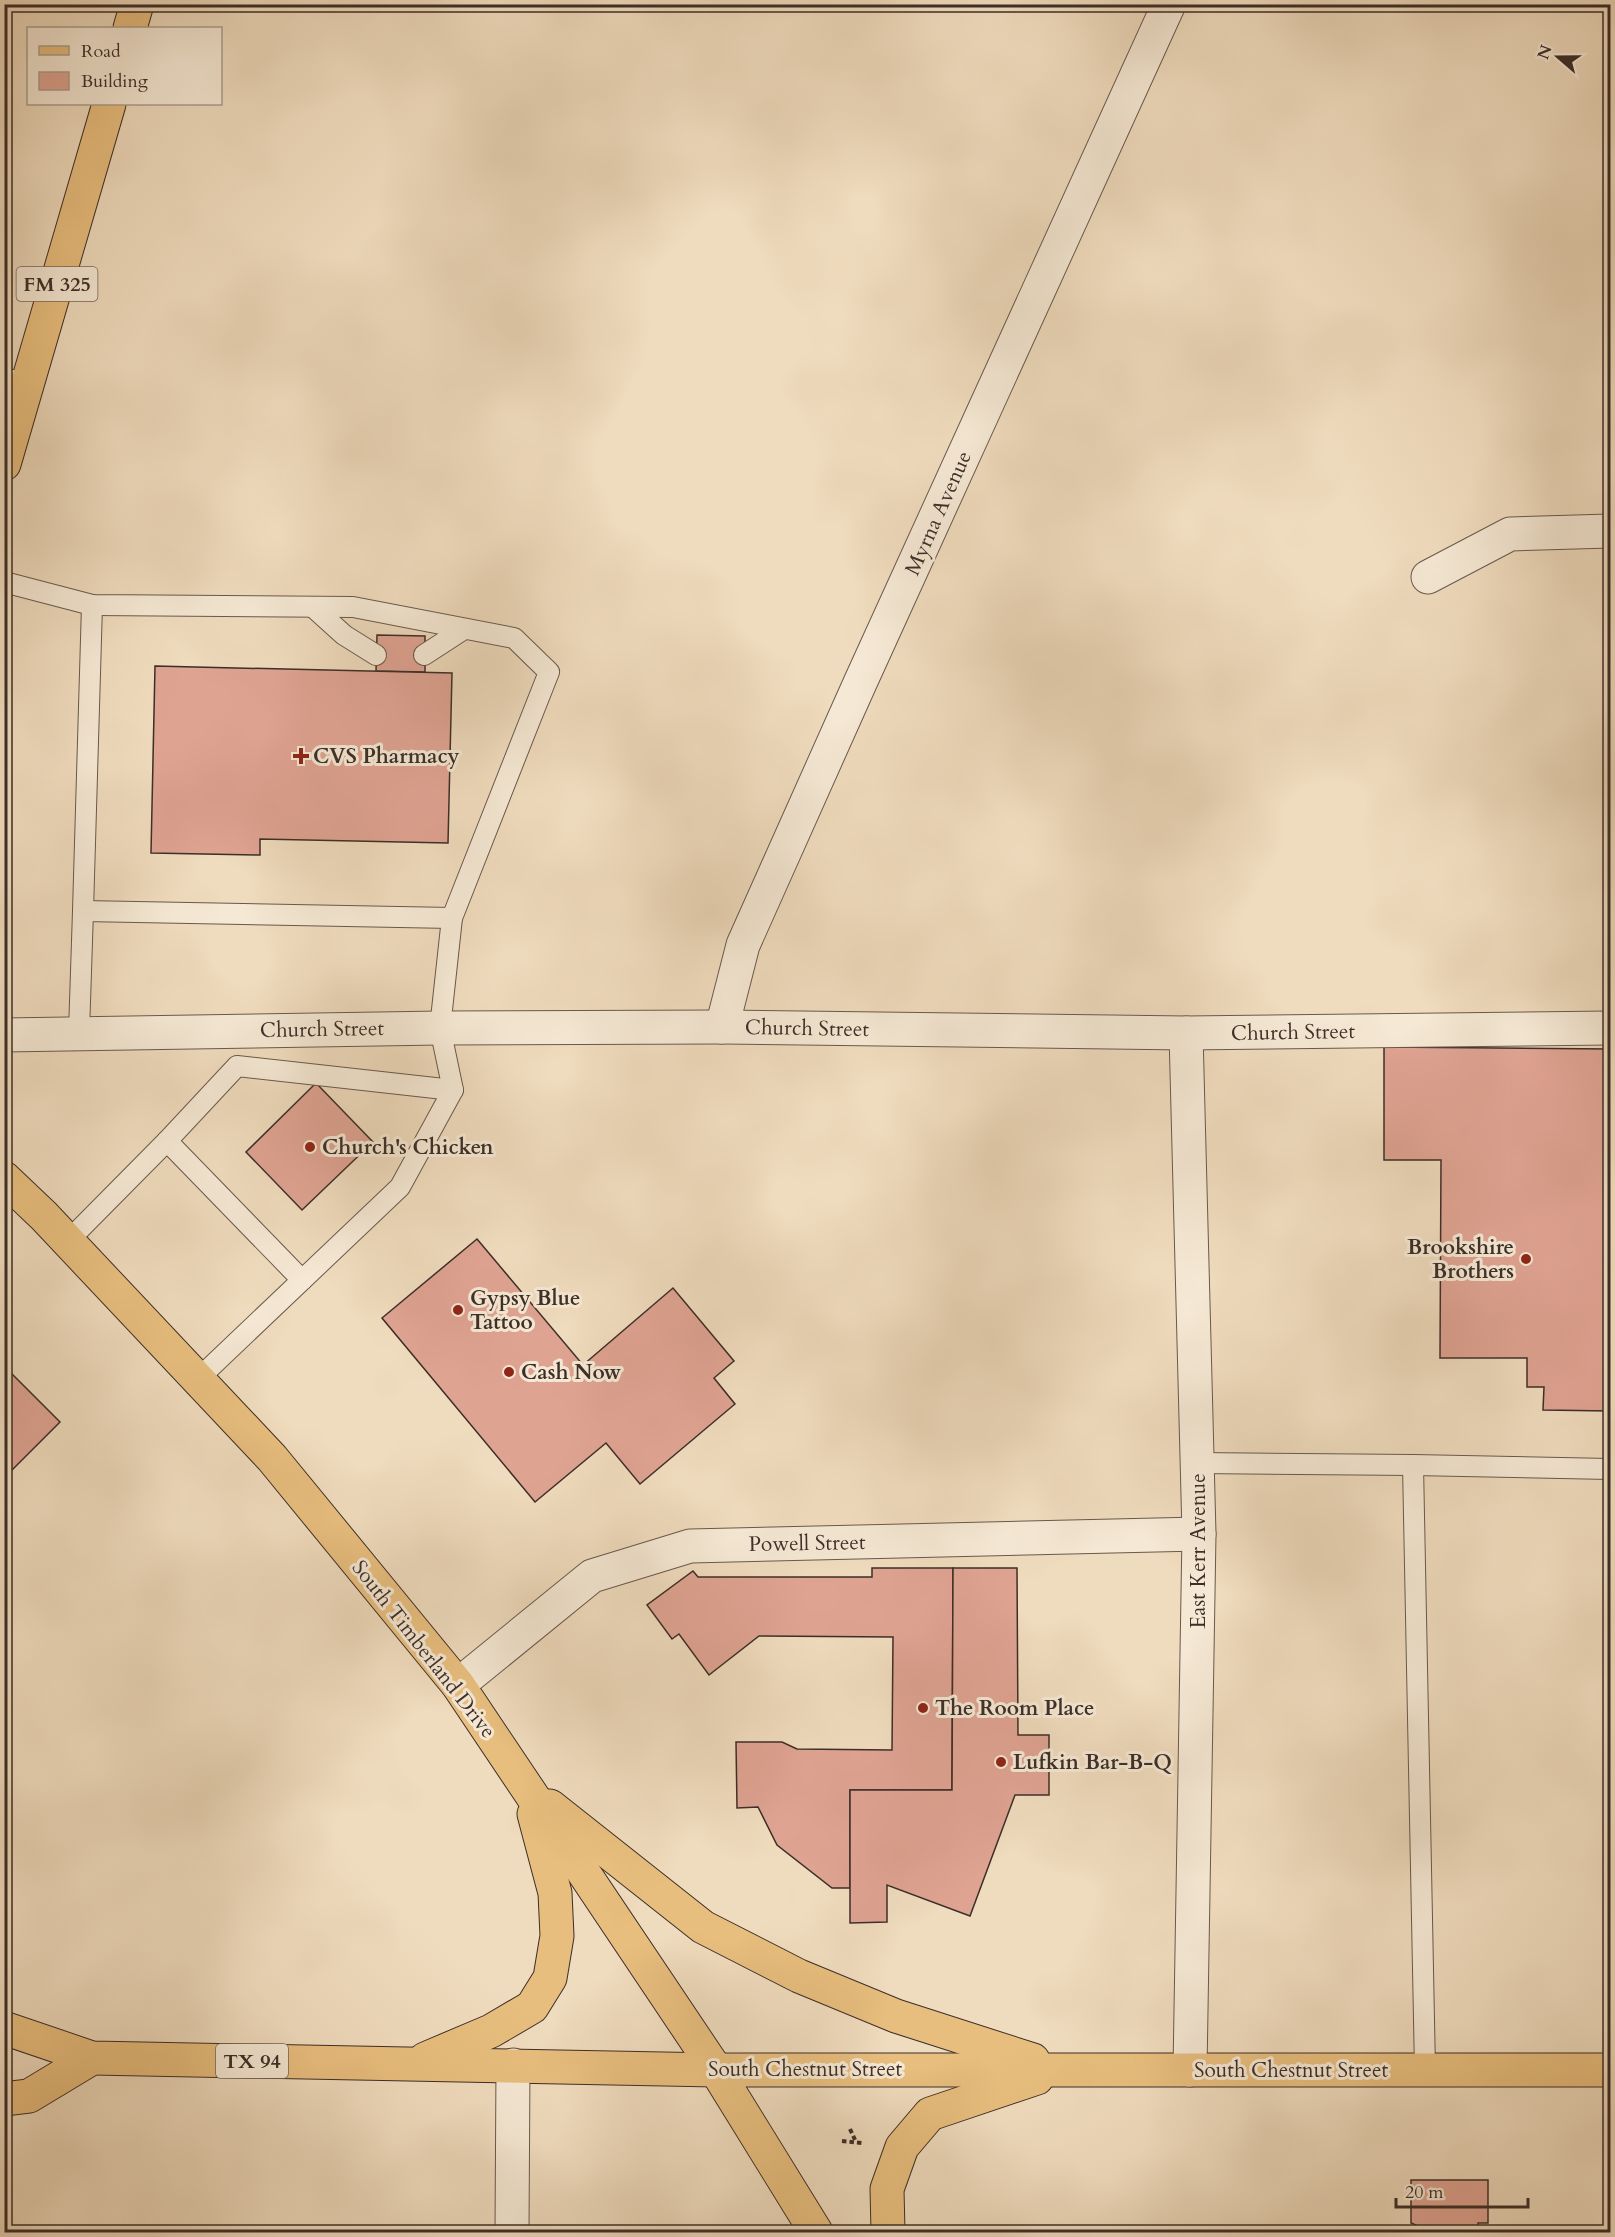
<svg xmlns="http://www.w3.org/2000/svg" width="1615" height="2237" font-family="Cardo,serif">
<style>
.building{fill:#dfa392;stroke:#3c2e28;stroke-width:1.5}
.lines{fill:none;stroke-linecap:round;stroke-linejoin:round}
.lane-casing{stroke:#69594d;stroke-width:22}
.street-casing{stroke:#69594d;stroke-width:35}
.primary-casing{stroke:#3c2e28;stroke-width:35}
.path{stroke:#3c2e28;stroke-width:4;stroke-dasharray:4.5 3;stroke-linecap:butt}
.lane{stroke:#f5e8d4;stroke-width:20}
.street{stroke:#f5e8d4;stroke-width:33}
.primary{stroke:#e8be7e;stroke-width:33}
.poi-dot{fill:#8f2418;stroke:#f5e8d4;stroke-width:2}
.labels{text-anchor:middle;stroke-width:6;stroke-linejoin:round;paint-order:stroke}
.shield{fill:#f5e8d4;stroke:#74665c;stroke-width:1.5}
.shield-label{font-size:20px;font-weight:bold;fill:#3c2e28}
.street-label{font-size:21px;fill:#3c2e28;stroke:#f5e8d4}
.poi-label{font-size:21px;font-weight:bold;fill:#3c2e28;stroke:#f5e8d4;text-anchor:start}
</style>
<rect width="100%" height="100%" fill="#efdbbd"/>
<filter id="stains"><feTurbulence type="fractalNoise" baseFrequency=".00333" numOctaves="4"/><feColorMatrix values="0 0 0 0 .2 0 0 0 0 .09 0 0 0 0 .02 0 0 0 .5 -.17"/></filter>
<radialGradient id="worn" r=".72"><stop offset=".6" stop-color="#630" stop-opacity="0"/><stop offset="1" stop-color="#630" stop-opacity=".3"/></radialGradient>
<g class="building">
<polygon points="377,635 425,636 425,672 376,671"/>
<polygon points="155,666 452,673 448,843 260,839 260,855 151,853"/>
<polygon points="1384,1047 1610,1049 1610,1411 1543,1410 1544,1387 1527,1387 1527,1358 1440,1358 1441,1160 1384,1160"/>
<polygon points="316,1083 373,1142 302,1210 246,1152"/>
<polygon points="477,1239 583,1365 673,1288 734,1361 714,1378 735,1404 640,1484 606,1443 535,1502 382,1318"/>
<polygon points="4,1366 60,1422 4,1478"/>
<polygon points="872,1568 953,1568 952,1790 850,1790 850,1888 832,1888 777,1845 758,1807 737,1808 736,1742 782,1742 797,1749 892,1750 893,1637 759,1636 709,1675 679,1634 672,1639 647,1605 693,1571 698,1577 872,1577"/>
<polygon points="953,1568 1017,1568 1018,1735 1049,1735 1049,1795 1015,1795 970,1916 887,1885 887,1922 850,1923 850,1790 952,1790"/>
<polygon points="1411,2180 1488,2180 1488,2223 1478,2223 1478,2232 1418,2232 1418,2226 1411,2223"/>
</g>
<g class="lines">
<g class="lane-casing">
<g id="lane">
<polyline points="4,378 28,384"/>
<polyline points="4,582 92,605 353,607 514,638 549,672 452,918 83,911 79,1032"/>
<polyline points="313,607 344,635 376,655"/>
<polyline points="424,655 464,629"/>
<polyline points="83,911 92,605"/>
<polyline points="167,1141 237,1066 453,1090"/>
<polyline points="68,1241 167,1141 302,1280"/>
<polyline points="198,1379 400,1187 453,1090 440,1028 452,918"/>
<polyline points="1198,1463 1413,1465"/>
<polyline points="1425,2070 1413,1465 1610,1469"/>
</g>
</g>
<g class="street-casing">
<g id="street">
<polyline points="1428,577 1510,534 1610,531"/>
<polyline points="722,1027 743,945 860,683 1169,4"/>
<polyline points="1186,1033 1199,1534 1190,2070"/>
<polyline points="4,1035 440,1028 722,1027 1186,1033 1610,1028"/>
<polyline points="458,1685 592,1576 690,1546 1199,1534"/>
<polyline points="512,2232 513,2065"/>
</g>
</g>
<g class="primary-casing">
<g id="primary">
<polyline points="130,28 137,4"/>
<polyline points="4,464 109,104"/>
<polyline points="4,1178 44,1216 272,1458 458,1685 716,2070 816,2232"/>
<polyline points="550,1806 703,1927 799,1976 896,2016 1033,2060"/>
<polyline points="4,2028 92,2058 716,2070 1610,2070"/>
<polyline points="425,2059 491,2031 532,2007 550,1978 557,1936 555,1893 534,1814"/>
<polyline points="4,2099 29,2096 92,2058"/>
<polyline points="888,2232 887,2189 902,2147 930,2114 1037,2078"/>
</g>
</g>
<g class="path">
<polyline points="850,2129 856,2142"/>
<polyline points="842,2141 862,2143"/>
</g>
<use href="#lane" class="lane"/>
<use href="#street" class="street"/>
<use href="#primary" class="primary"/>
</g>
<g class="poi-dot">
<path d="M298 747h6v6h6v6h-6v6h-6v-6h-6v-6h6z"/>
<circle cx="310" cy="1147" r="6"/>
<circle cx="1526" cy="1259" r="6"/>
<circle cx="458" cy="1310" r="6"/>
<circle cx="509" cy="1372" r="6"/>
<circle cx="923" cy="1708" r="6"/>
<circle cx="1001" cy="1762" r="6"/>
</g>
<g class="labels">
<g class="shield">
<rect x="16.5" y="267" width="81" height="34" rx="4.5"/>
<rect x="216" y="2044" width="72" height="34" rx="4.5"/>
</g>
<g class="shield-label">
<text x="57" y="291">FM 325</text>
<text x="252" y="2068">TX 94</text>
</g>
<g class="street-label">
<text transform="translate(938 513) rotate(-66)" y="7">Myrna Avenue</text>
<text transform="translate(807 1028) rotate(1)" y="7">Church Street</text>
<text transform="translate(322 1029) rotate(-1)" y="7">Church Street</text>
<text transform="translate(1293 1032) rotate(-1)" y="7">Church Street</text>
<text transform="translate(807 1543) rotate(-1)" y="7">Powell Street</text>
<text transform="translate(1198 1551) rotate(-90)" y="7">East Kerr Avenue</text>
<text transform="translate(424 1649) rotate(52)" y="7">South Timberland Drive</text>
<text x="805" y="2076">South Chestnut Street</text>
<text x="1291" y="2077">South Chestnut Street</text>
</g>
<g class="poi-label">
<text x="313" y="763">CVS Pharmacy</text>
<text x="322" y="1154">Church's Chicken</text>
<text x="1514" y="1254" text-anchor="end">Brookshire<tspan x="1514" dy="24">Brothers</tspan></text>
<text x="470" y="1305">Gypsy Blue<tspan x="470" dy="24">Tattoo</tspan></text>
<text x="521" y="1379">Cash Now</text>
<text x="935" y="1715">The Room Place</text>
<text x="1013" y="1769">Lufkin Bar-B-Q</text>
</g>
</g>
<rect width="1615" height="2237" fill="none" stroke="#efdbbd" stroke-width="24"/>
<rect x="6" y="6" width="1603" height="2225" fill="none" stroke="#3c2e28" stroke-width="3"/>
<rect x="12" y="12" width="1591" height="2213" fill="none" stroke="#3c2e28" stroke-width="1.5"/>
<rect x="27" y="27" width="195" height="78" fill="#f5e8d4" stroke="#ab9e8f" stroke-width="1.5"/>
<rect x="39" y="46" width="30" height="9" fill="#e8be7e" stroke="#ab9e8f" stroke-width="1.5"/>
<text x="81" y="57" font-size="18" fill="#3c2e28">Road</text>
<rect x="39" y="72" width="30" height="18" fill="#dfa392" stroke="#ab9e8f" stroke-width="1.5"/>
<text x="81" y="87" font-size="18" fill="#3c2e28">Building</text>
<g transform="translate(1558 57) rotate(290)" stroke="#f5e8d4" stroke-width="4.5" paint-order="stroke">
<path d="M0-4.5L10 22L0 15L-10 22Z" fill="#3c2e28"/>
<text y="-9" font-size="16" font-weight="bold" text-anchor="middle" fill="#3c2e28">N</text>
</g>
<path d="M1396 2198v9h132v-9" fill="none" stroke="#3c2e28" stroke-width="3"/>
<text x="1405" y="2198" font-size="18" fill="#3c2e28" stroke="#f5e8d4" stroke-width="4.5" paint-order="stroke">20 m</text>
<rect width="100%" height="100%" filter="url(#stains)"/>
<rect width="100%" height="100%" fill="url(#worn)"/>
</svg>
